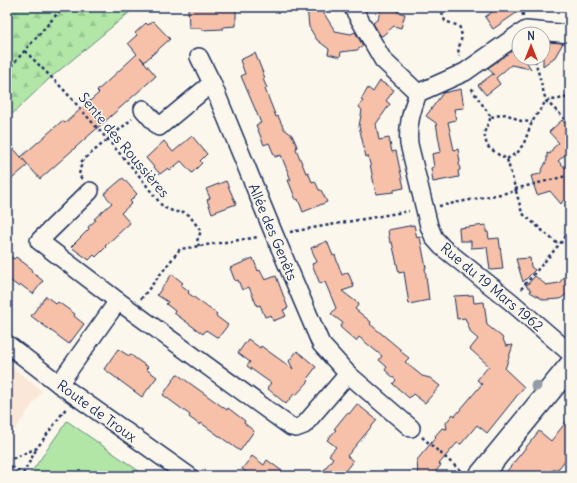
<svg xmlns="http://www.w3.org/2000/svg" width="577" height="483" font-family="Delius,sans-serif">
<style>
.built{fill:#fae7d8}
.forest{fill:url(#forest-firs);stroke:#668a82}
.park{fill:#b2e6a7;stroke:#668a82}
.building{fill:#f6c1a8;stroke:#1b2f5e}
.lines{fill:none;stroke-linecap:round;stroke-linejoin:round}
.street-casing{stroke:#1b2f5e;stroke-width:20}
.secondary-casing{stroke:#1b2f5e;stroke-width:25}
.path{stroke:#1b2f5e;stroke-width:2.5;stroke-dasharray:3 3;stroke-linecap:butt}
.street{stroke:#fbf7ec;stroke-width:17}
.secondary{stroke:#fbf7ec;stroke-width:22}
.tree{fill:#909da6}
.labels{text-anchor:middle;stroke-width:3;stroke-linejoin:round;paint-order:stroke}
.street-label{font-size:14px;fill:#1b2f5e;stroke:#fbf7ec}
</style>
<defs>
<pattern id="forest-firs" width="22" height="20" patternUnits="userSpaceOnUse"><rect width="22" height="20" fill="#b2e6a7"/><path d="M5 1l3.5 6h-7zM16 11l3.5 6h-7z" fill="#98c692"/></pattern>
</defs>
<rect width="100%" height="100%" fill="#fbf7ec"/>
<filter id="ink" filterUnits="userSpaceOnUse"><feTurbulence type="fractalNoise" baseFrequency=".025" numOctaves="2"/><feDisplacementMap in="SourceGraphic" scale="8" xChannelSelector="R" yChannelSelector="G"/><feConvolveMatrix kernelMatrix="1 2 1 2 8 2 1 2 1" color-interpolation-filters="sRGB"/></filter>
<g filter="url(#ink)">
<polygon class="built" points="7,363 42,391 7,441"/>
<polygon class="forest" points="7,7 136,7 49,79 7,119"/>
<polygon class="park" points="67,421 146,476 33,476 30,474"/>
<g class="building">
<polygon points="188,7 236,7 236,26 223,27 223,29 202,30 202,28 189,28"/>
<polygon points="307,7 324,7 323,12 335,31 351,34 355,32 363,46 357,50 341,52 340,57 328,54 329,49 317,40 309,27"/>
<polygon points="381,7 398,7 397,12 405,14 401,28 394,26 382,36 380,35 373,23 378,19"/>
<polygon points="499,7 525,7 493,29 485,17"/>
<polygon points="153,21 170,39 144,62 140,57 156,76 40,179 21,157 62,121 65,123 99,93 97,91 137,54 128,43 137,35 135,33 146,23 148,25"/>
<polygon points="547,42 563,43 555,57 543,66 543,49 547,46"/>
<polygon points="516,48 519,52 519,58 524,58 531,69 511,65 496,78 500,84 486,95 478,85 493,74 494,75 488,68"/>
<polygon points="255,53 265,78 263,79 267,88 265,89 276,117 278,116 284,129 292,135 297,146 296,149 306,173 308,172 312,182 315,181 319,190 321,190 327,202 303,212 298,199 296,200 288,180 291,180 281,155 275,157 269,143 264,145 256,125 261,123 241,76 245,74 240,60"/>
<polygon points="380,81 394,90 386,101 390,104 376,124 379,140 389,138 392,152 396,151 404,188 394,190 394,192 376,194 370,164 368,156 366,157 359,126 362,110 359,107 363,101 361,100 368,88 373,92"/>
<polygon points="461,89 464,108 454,109 456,120 448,122 454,150 458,149 460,162 459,163 460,170 458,171 459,177 433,182 431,168 434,167 432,154 441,152 436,123 426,116 443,93"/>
<polygon points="562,120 570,129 570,156 567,153 558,161 570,172 570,204 564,199 561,204 550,191 537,195 531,176 540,174 547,160 547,153 550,154 553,148 559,143 549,132"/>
<polygon points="192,136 207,154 200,161 202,163 192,173 181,161 170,170 168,168 160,174 146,158 164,141 173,152"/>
<polygon points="7,141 28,165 7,183"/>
<polygon points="123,178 137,194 130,201 132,203 121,213 130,223 105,246 106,247 96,257 94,255 89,260 71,247 89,229 88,227 96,220 94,219 112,203 104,194"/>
<polygon points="226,181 236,204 212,213 207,200 210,198 206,189"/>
<polygon points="414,225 417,238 420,237 426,268 425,268 429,300 409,304 404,272 399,273 392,242 390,243 388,230"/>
<polygon points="486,225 486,232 488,232 489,239 499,238 503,269 490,270 487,247 471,248 471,241 460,241 459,228"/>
<polygon points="327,241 333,256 335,255 342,275 348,272 354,287 342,291 359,304 355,309 371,322 370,324 401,350 400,351 409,358 405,362 422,376 430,378 440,386 425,403 413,394 409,398 393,384 396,380 385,370 387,367 379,360 382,356 359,337 356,341 340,327 343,323 331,314 336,308 325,282 320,284 312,264 317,262 311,248"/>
<polygon points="7,254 14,259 16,257 32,269 31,271 43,281 33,294 21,285 19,287 7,278"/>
<polygon points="253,258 258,271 260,270 265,280 276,276 288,308 283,310 286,316 273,321 271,315 265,317 260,305 257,306 249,287 242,290 238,280 235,281 230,268"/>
<polygon points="530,258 531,267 535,270 523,282 516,259"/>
<polygon points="570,270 570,292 560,299 544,300 530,292 531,290 526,286 535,276 546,285 559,283"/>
<polygon points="172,274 183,283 181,285 189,291 188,293 217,314 216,316 228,325 218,338 206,330 203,334 174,313 175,311 166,304 168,302 157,295"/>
<polygon points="473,295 474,303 484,302 487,325 502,337 506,346 513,345 505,369 524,387 487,433 477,425 461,444 457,443 439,464 441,465 432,476 418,476 417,460 436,437 435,436 442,428 447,429 446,423 453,414 455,416 482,384 477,380 489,366 470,349 478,339 471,333 465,318 457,319 454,296"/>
<polygon points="46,296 56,304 58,302 75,314 74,316 84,324 69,344 31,316"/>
<polygon points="248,339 260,348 261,346 293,369 289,361 297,351 316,367 307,379 309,381 296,395 294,394 286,404 267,388 271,383 247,366 250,362 238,353"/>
<polygon points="118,349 129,356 131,355 139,361 148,367 146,369 157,377 142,397 104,369"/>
<polygon points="177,374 227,410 228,408 245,421 244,423 254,431 240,451 201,423 200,425 189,417 190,415 163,395"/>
<polygon points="357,404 377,420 347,456 353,461 341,476 330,476 324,470 333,458 329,455 336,447 327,440 336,430 334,429 347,413 349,414"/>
<polygon points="570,417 570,454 559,468 551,471 547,476 503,476 539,431 551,441"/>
<polygon points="252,456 264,465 267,460 289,476 251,476 242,469"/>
</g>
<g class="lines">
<g class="street-casing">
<g id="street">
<polyline points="353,8 383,60 418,93"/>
<path d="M519,34L465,72L418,93C412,110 407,125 409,144L429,226L434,238L442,247L510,301L570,353"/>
<polyline points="520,34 526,30 570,34"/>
<polyline points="199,57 212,83"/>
<polyline points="90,191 39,241 118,301 291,427 296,428 304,425 348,374 321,344 274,234 212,83 159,127 143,109"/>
<polyline points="7,344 59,384 189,476"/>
<polyline points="348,374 411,428"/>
<polyline points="59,384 118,301"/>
</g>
</g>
<g class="secondary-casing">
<polyline id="secondary" points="480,476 570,366"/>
</g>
<g class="path">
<path d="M440,7L445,21L459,26C466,41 456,44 459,56"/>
<polyline points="522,7 523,16"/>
<polyline points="7,48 7,53"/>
<polyline points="25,51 63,89 137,173 163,207 175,212 184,212 189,215 201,231 197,241 199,246"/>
<polyline points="535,60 546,101 560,114 569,125"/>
<polyline points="7,71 63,7"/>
<polyline points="491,117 506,114 521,121 532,122"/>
<polyline points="507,159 518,152 524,143 532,122 546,101 570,97"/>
<polyline points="82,179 79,175 82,161 132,119"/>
<polyline points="515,189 570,175"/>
<polyline points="516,191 522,213 559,245"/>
<polyline points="439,206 516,191 507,159 499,155 487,146 484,133 491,117 473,91 471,87"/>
<polyline points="290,232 409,211"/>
<polyline points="521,289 570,232"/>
<polyline points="141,299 180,249 259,237"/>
<polyline points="422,437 462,472"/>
<polyline points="7,461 37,448 67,407"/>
<polyline points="7,463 25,476"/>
<polyline points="23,474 37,448"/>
</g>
<use href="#street" class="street"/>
<use href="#secondary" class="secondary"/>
</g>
<circle class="tree" cx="536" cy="386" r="5.5"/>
</g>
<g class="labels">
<g class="street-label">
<text transform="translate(124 145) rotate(50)" y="5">Sente des Roussières</text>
<text transform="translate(273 232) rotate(67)" y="5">Allée des Genêts</text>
<text transform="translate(492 287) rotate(40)" y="5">Rue du 19 Mars 1962</text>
<text transform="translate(97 411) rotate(36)" y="5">Route de Troux</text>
</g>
</g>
<rect width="577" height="483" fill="none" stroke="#fbf7ec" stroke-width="24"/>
<rect x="12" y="12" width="553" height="459" fill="none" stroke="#1b2f5e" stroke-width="1.5" filter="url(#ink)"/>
<g transform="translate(531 46)"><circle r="19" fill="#fbf7ec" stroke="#a1a7b3"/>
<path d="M0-3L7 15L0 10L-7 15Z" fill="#c8321e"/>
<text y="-6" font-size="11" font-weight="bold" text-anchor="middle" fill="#1b2f5e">N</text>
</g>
</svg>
